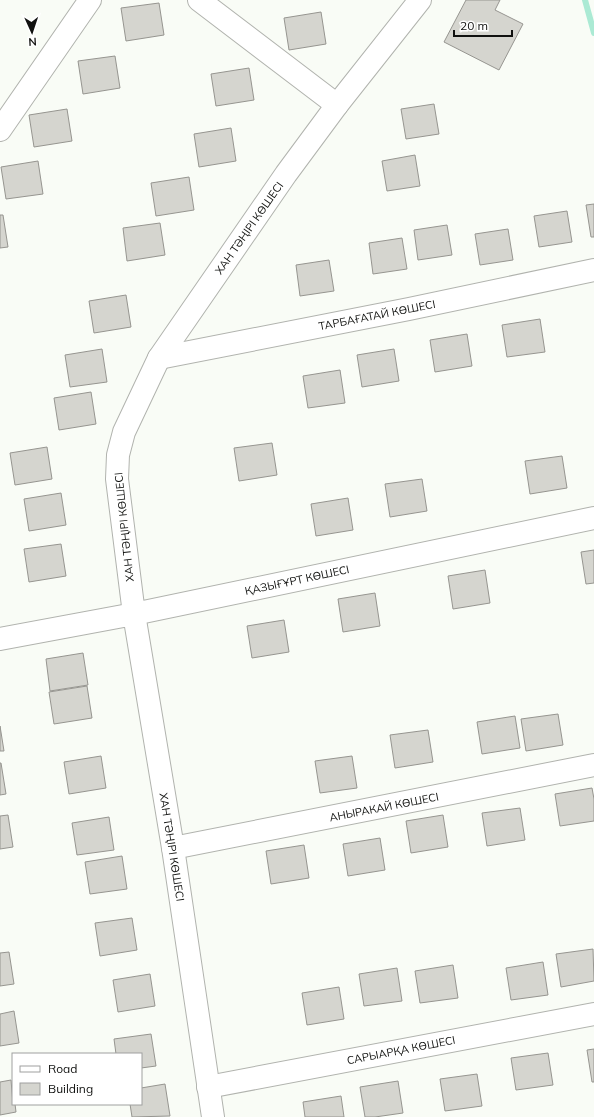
<svg xmlns="http://www.w3.org/2000/svg" width="594" height="1117" font-family="Mulish,sans-serif">
<style>
.lines{fill:none;stroke-linecap:round;stroke-linejoin:round}
.stream{stroke:#abead4;stroke-width:6}
.building{fill:#d5d5cf;stroke:#969590}
.street-casing{stroke:#b1b3ae;stroke-width:24}
.secondary-casing{stroke:#b1b3ae;stroke-width:24}
.street{stroke:#fff;stroke-width:22}
.secondary{stroke:#fff;stroke-width:22}
.labels{text-anchor:middle;stroke-width:3.5;stroke-linejoin:round;paint-order:stroke}
.street-label{font-size:11px;fill:#10110f;stroke:#fff}
</style>
<rect width="100%" height="100%" fill="#f9fcf6"/>
<g class="lines">
<polyline class="stream" points="585,0 594,33"/>
</g>
<g class="building">
<polygon points="466,0 500,0 495,10 523,24 499,70 444,42"/>
<polygon points="159,3 164,35 126,41 121,8"/>
<polygon points="321,12 326,44 289,50 284,18"/>
<polygon points="115,56 120,88 83,94 78,61"/>
<polygon points="249,68 254,100 216,106 211,74"/>
<polygon points="434,104 439,134 406,139 401,109"/>
<polygon points="67,109 72,141 34,147 29,115"/>
<polygon points="231,128 236,161 199,167 194,134"/>
<polygon points="415,155 420,186 387,191 382,161"/>
<polygon points="38,161 43,194 6,199 1,167"/>
<polygon points="189,177 194,210 156,216 151,183"/>
<polygon points="594,204 594,237 591,237 586,205"/>
<polygon points="567,211 572,242 539,247 534,216"/>
<polygon points="0,215 3,215 8,247 0,248"/>
<polygon points="160,223 165,255 127,261 123,228"/>
<polygon points="447,225 452,255 418,260 414,230"/>
<polygon points="508,229 513,260 480,265 475,234"/>
<polygon points="402,238 407,269 373,274 369,243"/>
<polygon points="329,260 334,291 300,296 296,265"/>
<polygon points="126,295 131,327 94,333 89,301"/>
<polygon points="540,319 545,352 507,357 502,325"/>
<polygon points="467,334 472,366 435,372 430,340"/>
<polygon points="102,349 107,382 70,387 65,355"/>
<polygon points="394,349 399,381 362,387 357,355"/>
<polygon points="340,370 345,403 308,408 303,376"/>
<polygon points="91,392 96,424 59,430 54,398"/>
<polygon points="272,443 277,475 239,481 234,448"/>
<polygon points="47,447 52,479 15,485 10,453"/>
<polygon points="562,456 567,488 530,494 525,461"/>
<polygon points="422,479 427,511 390,517 385,484"/>
<polygon points="61,493 66,525 29,531 24,499"/>
<polygon points="348,498 353,530 316,536 311,504"/>
<polygon points="61,544 66,576 29,582 24,549"/>
<polygon points="594,550 594,583 586,584 581,552"/>
<polygon points="485,570 490,603 453,609 448,576"/>
<polygon points="375,593 380,626 343,632 338,599"/>
<polygon points="284,620 289,652 252,658 247,626"/>
<polygon points="83,653 88,685 50,691 46,659"/>
<polygon points="87,686 92,718 54,724 49,692"/>
<polygon points="558,714 563,745 526,751 521,719"/>
<polygon points="515,716 520,748 482,754 477,722"/>
<polygon points="0,726 4,751 0,751"/>
<polygon points="428,730 433,762 395,768 390,735"/>
<polygon points="101,756 106,788 69,794 64,762"/>
<polygon points="352,756 357,788 320,793 315,761"/>
<polygon points="0,763 1,763 6,794 0,795"/>
<polygon points="592,788 594,799 594,821 560,826 555,794"/>
<polygon points="520,808 525,840 487,846 482,813"/>
<polygon points="8,815 13,847 0,849 0,816"/>
<polygon points="443,815 448,847 411,853 406,821"/>
<polygon points="109,817 114,850 77,855 72,823"/>
<polygon points="380,838 385,870 348,876 343,844"/>
<polygon points="304,845 309,878 271,884 266,851"/>
<polygon points="122,856 127,889 90,894 85,862"/>
<polygon points="132,918 137,950 100,956 95,923"/>
<polygon points="593,949 594,981 561,987 556,954"/>
<polygon points="9,952 14,984 0,986 0,953"/>
<polygon points="543,962 548,995 511,1000 506,968"/>
<polygon points="453,965 458,998 420,1003 415,971"/>
<polygon points="397,968 402,1001 364,1006 359,974"/>
<polygon points="150,974 155,1006 118,1012 113,980"/>
<polygon points="339,987 344,1019 307,1025 302,993"/>
<polygon points="14,1011 19,1043 0,1046 0,1014"/>
<polygon points="151,1034 156,1066 141,1068 141,1054 116,1054 114,1039"/>
<polygon points="594,1049 594,1082 592,1082 587,1050"/>
<polygon points="548,1053 553,1085 516,1090 511,1058"/>
<polygon points="477,1074 482,1106 445,1111 440,1079"/>
<polygon points="11,1080 13,1104 15,1104 16,1112 0,1115 0,1082"/>
<polygon points="398,1081 403,1113 375,1117 365,1117 360,1087"/>
<polygon points="165,1084 170,1116 132,1117 130,1104 141,1104 141,1088"/>
<polygon points="341,1096 344,1117 305,1117 303,1102"/>
</g>
<g class="lines">
<g class="street-casing">
<g id="street">
<polyline points="199,0 337,105"/>
<polyline points="420,0 337,105 286,174 159,358 124,432 118,455 117,479 134,614 594,518"/>
<polyline points="0,130 90,0"/>
<polyline points="159,358 409,309 594,270"/>
<polyline points="173,848 594,765"/>
<polyline points="208,1087 594,1014"/>
</g>
</g>
<g class="secondary-casing">
<polyline id="secondary" points="0,639 134,614 173,848 213,1117"/>
</g>
<use href="#street" class="street"/>
<use href="#secondary" class="secondary"/>
</g>
<g class="labels">
<g class="street-label">
<text transform="translate(249 228) rotate(-55)" y="4">ХАН ТӘҢІРІ КӨШЕСІ</text>
<text transform="translate(377 315) rotate(-11)" y="4">ТАРБАҒАТАЙ КӨШЕСІ</text>
<text transform="translate(124 527) rotate(-96)" y="4">ХАН ТӘҢІРІ КӨШЕСІ</text>
<text transform="translate(297 580) rotate(-12)" y="4">ҚАЗЫҒҰРТ КӨШЕСІ</text>
<text transform="translate(384 807) rotate(-11)" y="4">АНЫРАКАЙ КӨШЕСІ</text>
<text transform="translate(172 847) rotate(81)" y="4">ХАН ТӘҢІРІ КӨШЕСІ</text>
<text transform="translate(401 1050) rotate(-11)" y="4">САРЫАРҚА КӨШЕСІ</text>
</g>
</g>
<rect x="12" y="1053" width="130" height="52" fill="#ffffff" stroke="#9fa09f"/>
<rect x="20" y="1066" width="20" height="6" fill="#ffffff" stroke="#9fa09f"/>
<text x="48" y="1073" font-size="12" fill="#10110f">Road</text>
<rect x="20" y="1083" width="20" height="12" fill="#d5d5cf" stroke="#9fa09f"/>
<text x="48" y="1093" font-size="12" fill="#10110f">Building</text>
<g transform="translate(32 32) rotate(177)" stroke="#ffffff" stroke-width="3" paint-order="stroke">
<path d="M0-3L7 15L0 10L-7 15Z" fill="#10110f"/>
<text y="-6" font-size="11" font-weight="bold" text-anchor="middle" fill="#10110f">N</text>
</g>
<path d="M454 30v6h58v-6" fill="none" stroke="#10110f" stroke-width="2"/>
<text x="460" y="30" font-size="12" fill="#10110f" stroke="#ffffff" stroke-width="3" paint-order="stroke">20 m</text>
</svg>
